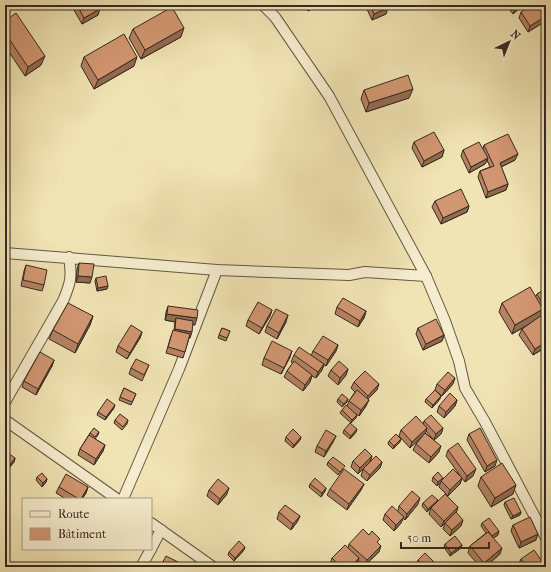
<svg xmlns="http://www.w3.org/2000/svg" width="551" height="572" font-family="'IM FELL French Canon',serif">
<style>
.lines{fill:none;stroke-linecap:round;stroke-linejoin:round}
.minor-casing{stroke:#625844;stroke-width:12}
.minor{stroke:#f6edce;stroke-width:10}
.wall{fill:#b58262;stroke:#332a1f;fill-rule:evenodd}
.shaded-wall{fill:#936a50;stroke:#332a1f}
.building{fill:#d29772;stroke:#332a1f}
</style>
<rect width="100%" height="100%" fill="#f1e4b4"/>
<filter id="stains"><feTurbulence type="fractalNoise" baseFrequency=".005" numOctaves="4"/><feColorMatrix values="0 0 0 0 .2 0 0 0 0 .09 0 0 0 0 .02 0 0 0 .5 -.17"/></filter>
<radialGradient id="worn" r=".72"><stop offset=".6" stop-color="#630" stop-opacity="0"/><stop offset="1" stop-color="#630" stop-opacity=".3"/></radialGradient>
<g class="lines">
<g class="minor-casing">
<g id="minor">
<polyline points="263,5 275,17 329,96 426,276 445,321 459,361 465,388 485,422 546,538"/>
<polyline points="5,253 217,270 349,275 365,272 426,276"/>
<path d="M5,402L63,301C71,282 72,277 69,257"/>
<polyline points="5,420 117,499"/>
<polyline points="123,499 179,369 217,270"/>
<polyline points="151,523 213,567"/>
<polyline points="151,549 161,530"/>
<polyline points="141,567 151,549"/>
</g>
</g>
<use href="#minor" class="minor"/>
</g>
<g class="wall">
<polygon points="71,5 98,5 98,15 82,24"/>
<polygon points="304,5 317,5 308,11"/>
<polygon points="365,5 387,5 386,14 372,20"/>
<polygon points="506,5 523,5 522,6 513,14"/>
<polygon points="521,12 544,22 528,32 519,18"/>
<polygon points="5,21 41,65 25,76 5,46"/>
<polygon points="133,29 181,37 141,59 129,38"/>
<polygon points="84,57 134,66 94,89 81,66"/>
<polygon points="364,90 409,98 366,112 361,99"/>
<polygon points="414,142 444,150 442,157 422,167 412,148"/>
<polygon points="484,145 515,160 501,167 508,184 506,190 486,198 478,177 480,171 490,167 487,160 485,164 469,173 461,156 463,150 483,149"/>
<polygon points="435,201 469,206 467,212 441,224 432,207"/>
<polygon points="79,263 90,283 76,282 77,269"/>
<polygon points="26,265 44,285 42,291 21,286 24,271"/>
<polygon points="96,278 107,289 97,291 95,281"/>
<polygon points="546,289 546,347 533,355 519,335 522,329 526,326 512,334 499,312 502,303 536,296 537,294"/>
<polygon points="168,306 195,325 193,324 190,338 189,338 183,358 166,353 171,336 174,330 175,322 165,320 166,312"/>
<polygon points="337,307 366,311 364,318 358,327 335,314"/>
<polygon points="272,310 270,316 259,334 246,326 248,320"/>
<polygon points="93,316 90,325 75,353 49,339 53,330"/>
<polygon points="286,322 277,339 265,332 267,326"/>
<polygon points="222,328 230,331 226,341 218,338"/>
<polygon points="418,328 444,335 442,341 423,350 416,334"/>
<polygon points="142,332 140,338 127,359 116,352 118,346"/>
<polygon points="338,345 336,351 326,366 324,365 322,370 316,378 312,376 310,382 303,391 284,377 287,371 293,363 291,362 294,355 311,356 313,351"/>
<polygon points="290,357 281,374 262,365 264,358"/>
<polygon points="54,360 52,366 36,395 22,387 24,381"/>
<polygon points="149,365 142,381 129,374 131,368"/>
<polygon points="348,369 346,375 338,385 328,376 331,370"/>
<polygon points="354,382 377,390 368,399 366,406 359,416 355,413 356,418 351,423 340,413 342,410 347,406 349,401 355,392 351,388"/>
<polygon points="437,384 453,384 442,396 435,390"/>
<polygon points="124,388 136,394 131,405 119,400"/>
<polygon points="338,399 347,402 342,407 337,402"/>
<polygon points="426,399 440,399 432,408 425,402"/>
<polygon points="457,400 455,406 444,418 437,412 439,406"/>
<polygon points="114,408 105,420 97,415 98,412"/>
<polygon points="115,420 128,420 127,424 122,430 114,423"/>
<path d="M424,421L443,428L441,434L434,440L439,452L429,463L413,450L416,444L422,436L410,448L399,436L401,430L423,424ZM426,431L433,439L425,433Z"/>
<polygon points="344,430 356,432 350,439 343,433"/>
<polygon points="99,432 98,435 95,439 105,445 103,451 94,465 78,455 80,449 90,433"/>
<polygon points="469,434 495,466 485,472 467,440"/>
<polygon points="336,436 333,442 324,457 315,452 317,446"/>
<polygon points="286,437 301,437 300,440 293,448 285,441"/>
<polygon points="389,441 400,442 393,449 388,444"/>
<polygon points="448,450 473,476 465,482 462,478 460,484 448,496 439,487 441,481 437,486 432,481 433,477 443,478 442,480 461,477 446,456"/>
<polygon points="372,456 370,462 358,474 351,467 353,461"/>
<polygon points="5,458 15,458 14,462 9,468 5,465"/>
<polygon points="328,462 343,469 338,475 327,465"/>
<polygon points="382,462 380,468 367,481 361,476 363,469"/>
<polygon points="37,477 47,479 46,482 42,487 36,480"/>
<polygon points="481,477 513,494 491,507 478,486"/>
<polygon points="310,484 326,488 325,491 321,497 309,487"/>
<polygon points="364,484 361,490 347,510 327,495 330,489"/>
<polygon points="59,487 88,487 86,493 82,499 66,499 56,493"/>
<polygon points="209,490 227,494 218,505 207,496"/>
<polygon points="438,500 437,502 458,507 456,513 461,526 450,536 443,529 445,523 441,527 429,514 431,508 427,512 422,506 423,503"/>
<polygon points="505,502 521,512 520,515 511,519 504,505"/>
<polygon points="418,504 405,520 403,518 401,523 394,531 383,520 385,514 398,511 399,506"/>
<polygon points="279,512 300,516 297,522 291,530 277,519"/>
<polygon points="482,523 498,535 493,538 500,554 485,567 480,567 468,553 470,546 486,533 481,526"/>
<polygon points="513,525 536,540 519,548 511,531"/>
<polygon points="378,543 379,552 364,566 358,560 357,564 354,567 332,567 330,564 332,558 348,548 349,544"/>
<polygon points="445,544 462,545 461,548 450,556 444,547"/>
<polygon points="244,550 234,561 228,555 229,552"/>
<polygon points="521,559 546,567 520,567 518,565"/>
<polygon points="418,560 435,567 421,567 417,563"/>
</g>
<g class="shaded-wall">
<polygon points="310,5 317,5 308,11"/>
<polygon points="335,5 339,5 334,8"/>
<polygon points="518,5 523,5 522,6 513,14 515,8"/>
<polygon points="388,8 386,14 372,20 374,14"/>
<polygon points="100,9 98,15 82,24 84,18"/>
<polygon points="546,16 544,22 528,32 530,26"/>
<polygon points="184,28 181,37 141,59 145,50"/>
<polygon points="45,56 41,65 25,76 28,67"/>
<polygon points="137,57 134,66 94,89 98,80"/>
<polygon points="413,89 409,98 366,112 369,103"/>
<polygon points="444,150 442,157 422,167 424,161"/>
<polygon points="518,154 515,160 497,169 500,163"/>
<polygon points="488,158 485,164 469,173 471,167"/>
<polygon points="508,184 506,190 486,198 488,192"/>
<polygon points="469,206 467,212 441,224 443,218"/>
<polygon points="78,276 92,277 90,283 76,282"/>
<polygon points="108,286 107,289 97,291 98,288"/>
<polygon points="543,309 540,318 512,334 515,325"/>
<polygon points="272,310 270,316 259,334 262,328"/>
<polygon points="366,311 364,318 358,327 360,321"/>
<polygon points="167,314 197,318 195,325 176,322 176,318 175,322 165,320"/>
<polygon points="288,315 286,322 277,339 279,333"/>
<polygon points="93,316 90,325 75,353 78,344"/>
<polygon points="175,329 192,332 190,338 173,335"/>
<polygon points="142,332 140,338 127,359 130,353"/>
<polygon points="444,335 442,341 423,350 426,344"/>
<polygon points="546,342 546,347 533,355 535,349"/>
<polygon points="9,344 7,350 5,353 5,350"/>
<polygon points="338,345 336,351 326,366 328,360"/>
<polygon points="292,351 290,357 281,374 284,368"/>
<polygon points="54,360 52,366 36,395 38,389"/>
<polygon points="324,364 322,370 316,378 318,372"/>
<polygon points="348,369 346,375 338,385 340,378"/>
<polygon points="312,375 310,382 303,391 305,385"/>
<polygon points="455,378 453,384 442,396 445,390"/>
<polygon points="379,384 377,390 365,402 368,396"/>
<polygon points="441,396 440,399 432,408 433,405"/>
<polygon points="348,399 347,402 342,407 344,404"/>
<polygon points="369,400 366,406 359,416 361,410"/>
<polygon points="457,400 455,406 444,418 446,412"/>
<polygon points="115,405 114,408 105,420 106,417"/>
<polygon points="357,415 356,418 351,423 352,420"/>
<polygon points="427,428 425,434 410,448 412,442"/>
<polygon points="443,428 441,434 434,440 436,434"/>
<polygon points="357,429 356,432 350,439 351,436"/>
<polygon points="336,436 333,442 324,457 326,451"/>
<polygon points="301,437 300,440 293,448 294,445"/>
<polygon points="401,439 400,442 393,449 394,446"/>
<polygon points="105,445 103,451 94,465 96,459"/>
<polygon points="441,446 439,452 429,463 431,457"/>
<polygon points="372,456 370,462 358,474 360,468"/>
<polygon points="15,458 14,462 9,468 10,465"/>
<polygon points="497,460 495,466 485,472 487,466"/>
<polygon points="382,462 380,468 367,481 370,475"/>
<polygon points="476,469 473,476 465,482 467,476"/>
<polygon points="443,478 442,481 437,486 438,482"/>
<polygon points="462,478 460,484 448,496 450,490"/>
<polygon points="47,479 46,482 42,487 43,483"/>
<polygon points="364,484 361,490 347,510 349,504"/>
<polygon points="516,485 513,494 491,507 495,498"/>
<polygon points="88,487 86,493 82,499 81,499"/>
<polygon points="229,488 227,494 218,505 220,499"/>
<polygon points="326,488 325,491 321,497 322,493"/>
<polygon points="420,498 418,504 405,520 407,514"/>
<polygon points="438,500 436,503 427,512 428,509"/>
<polygon points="458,507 456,513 441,527 444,521"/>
<polygon points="521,512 520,515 511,519 513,516"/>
<polygon points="300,516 297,522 291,530 293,524"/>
<polygon points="404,517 401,523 394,531 396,525"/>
<polygon points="463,520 461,526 450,536 452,530"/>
<polygon points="499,531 498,535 491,540 492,536"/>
<polygon points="538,534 536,540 519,548 521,542"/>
<polygon points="462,545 461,548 450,556 451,553"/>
<polygon points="381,546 379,552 364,566 367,560"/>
<polygon points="245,547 244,550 234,561 235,558"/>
<polygon points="502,548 500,554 485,567 483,567 484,563"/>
<polygon points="359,558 357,564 354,567 351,567"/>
</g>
<g class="building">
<polygon points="77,5 98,5 100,9 84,18"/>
<polygon points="370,5 387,5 388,8 374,14"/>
<polygon points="513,5 518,5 515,8"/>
<polygon points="532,5 540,5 546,15 546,16 530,26 521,12"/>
<polygon points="172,7 184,28 145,50 133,29"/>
<polygon points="16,13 45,56 28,67 5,33 5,21"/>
<polygon points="124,34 137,57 98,80 84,57"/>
<polygon points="408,75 413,89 369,103 364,90"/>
<polygon points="434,132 444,150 424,161 414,142"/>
<polygon points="508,134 518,154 500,163 508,184 488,192 480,171 494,166 484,145"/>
<polygon points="479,142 488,158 471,167 463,150"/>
<polygon points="461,189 469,206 443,218 435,201"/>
<polygon points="79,263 94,264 92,277 78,276"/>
<polygon points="26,265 47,270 44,285 23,280"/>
<polygon points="106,276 108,286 98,288 96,278"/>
<polygon points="530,287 543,309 515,325 502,303"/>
<polygon points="546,289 546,310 537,294"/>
<polygon points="343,298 366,311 360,321 337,307"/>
<polygon points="258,302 272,310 262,328 248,320"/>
<polygon points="68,303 93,316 78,344 53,330"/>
<polygon points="168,306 198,310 197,318 167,314"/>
<polygon points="276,309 288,315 279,333 267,326"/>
<polygon points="542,315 546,322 546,342 535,349 522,329"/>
<polygon points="176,318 193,321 192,332 175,329"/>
<polygon points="436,319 444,335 426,344 418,328"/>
<polygon points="131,325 142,332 130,353 118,346"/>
<polygon points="222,328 230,331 227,338 219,335"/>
<polygon points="173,330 190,334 185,352 168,347"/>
<polygon points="323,336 338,345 328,360 313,351"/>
<polygon points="5,341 9,344 5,350"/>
<polygon points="272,341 292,351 284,368 264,358"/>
<polygon points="299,347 324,364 318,372 294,355"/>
<polygon points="40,352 54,360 38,389 24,381"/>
<polygon points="136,359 149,365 144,375 131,368"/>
<polygon points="294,361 312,375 305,385 287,371"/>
<polygon points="339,361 348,369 340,378 331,370"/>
<polygon points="365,371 379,384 368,396 354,382"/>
<polygon points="448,372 455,378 445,390 437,384"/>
<polygon points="124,388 136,394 132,402 120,397"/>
<polygon points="357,390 369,400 361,410 349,401"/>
<polygon points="435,390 441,396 433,405 426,399"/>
<polygon points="450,393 457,400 446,412 439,406"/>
<polygon points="342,394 348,399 344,404 338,399"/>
<polygon points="107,399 115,405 106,417 98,412"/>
<polygon points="346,405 357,415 352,420 342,410"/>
<polygon points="120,414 128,420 123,427 115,420"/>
<polygon points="431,415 443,428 436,434 424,421"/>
<polygon points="416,416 427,428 412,442 401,430"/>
<polygon points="350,423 357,429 351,436 344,430"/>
<polygon points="94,428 99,432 95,437 90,433"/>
<polygon points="480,428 497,460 487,466 469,434"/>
<polygon points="293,429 301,437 294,445 286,437"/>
<polygon points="326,430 336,436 326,451 317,446"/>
<polygon points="425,433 441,446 431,457 416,444"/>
<polygon points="396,434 401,439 394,446 389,441"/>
<polygon points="89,435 105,445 96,459 80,449"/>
<polygon points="458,443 476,469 467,476 448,450"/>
<polygon points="365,449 372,456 360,468 353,461"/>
<polygon points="8,453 15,458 10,465 5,461 5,458"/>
<polygon points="376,456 382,462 370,475 363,469"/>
<polygon points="333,457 345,466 340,472 328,462"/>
<polygon points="502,463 516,485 495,498 481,477"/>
<polygon points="344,469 364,484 349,504 330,489"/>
<polygon points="453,469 462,478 450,490 441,481"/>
<polygon points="438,472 443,478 438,482 433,477"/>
<polygon points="42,473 47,479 43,483 37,477"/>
<polygon points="66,474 88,487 81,499 79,499 59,487"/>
<polygon points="315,478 326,488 322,493 310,484"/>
<polygon points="218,479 229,488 220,499 209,490"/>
<polygon points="412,491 420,498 407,514 399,506"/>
<polygon points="445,494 458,507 444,521 431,508"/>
<polygon points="432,495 438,500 428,509 423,503"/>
<polygon points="514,498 521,512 513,516 505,502"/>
<polygon points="285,505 300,516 293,524 279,512"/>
<polygon points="392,506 404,517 396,525 385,514"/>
<polygon points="456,512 463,520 452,530 445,523"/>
<polygon points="530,517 538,534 521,542 513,525"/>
<polygon points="489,518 499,531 492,536 482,523"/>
<polygon points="363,529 369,535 372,531 380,539 377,542 381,546 367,560 349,544"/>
<polygon points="488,532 502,548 484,563 470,546"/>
<polygon points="455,536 462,545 451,553 445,544"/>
<polygon points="239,541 245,547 235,558 229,552"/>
<polygon points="345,545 359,558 351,567 341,567 332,558"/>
<polygon points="534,550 546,567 526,567 521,559"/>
<polygon points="425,553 436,564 433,567 425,567 418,560"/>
<polygon points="166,556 182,564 180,567 160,567"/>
</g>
<rect width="551" height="572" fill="none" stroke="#f1e4b4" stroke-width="20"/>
<rect x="6" y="6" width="539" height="560" fill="none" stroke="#332a1f" stroke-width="2"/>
<rect x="10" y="10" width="531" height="552" fill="none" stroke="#332a1f"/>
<rect x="22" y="498" width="130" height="52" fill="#f6edce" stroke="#a89f88"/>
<rect x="30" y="511" width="20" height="6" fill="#f6edce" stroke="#a89f88"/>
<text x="58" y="518" font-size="12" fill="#332a1f">Route</text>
<rect x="30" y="528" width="20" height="12" fill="#d29772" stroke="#a89f88"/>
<text x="58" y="538" font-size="12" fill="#332a1f">Bâtiment</text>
<g transform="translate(509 42) rotate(43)" stroke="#f6edce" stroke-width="3" paint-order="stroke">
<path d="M0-3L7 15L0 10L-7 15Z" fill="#332a1f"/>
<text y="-6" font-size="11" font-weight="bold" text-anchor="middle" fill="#332a1f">N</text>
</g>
<path d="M401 542v6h88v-6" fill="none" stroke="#332a1f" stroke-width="2"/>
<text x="407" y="542" font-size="12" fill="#332a1f" stroke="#f6edce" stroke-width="3" paint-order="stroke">50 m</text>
<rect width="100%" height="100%" filter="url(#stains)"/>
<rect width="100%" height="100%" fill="url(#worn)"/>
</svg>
